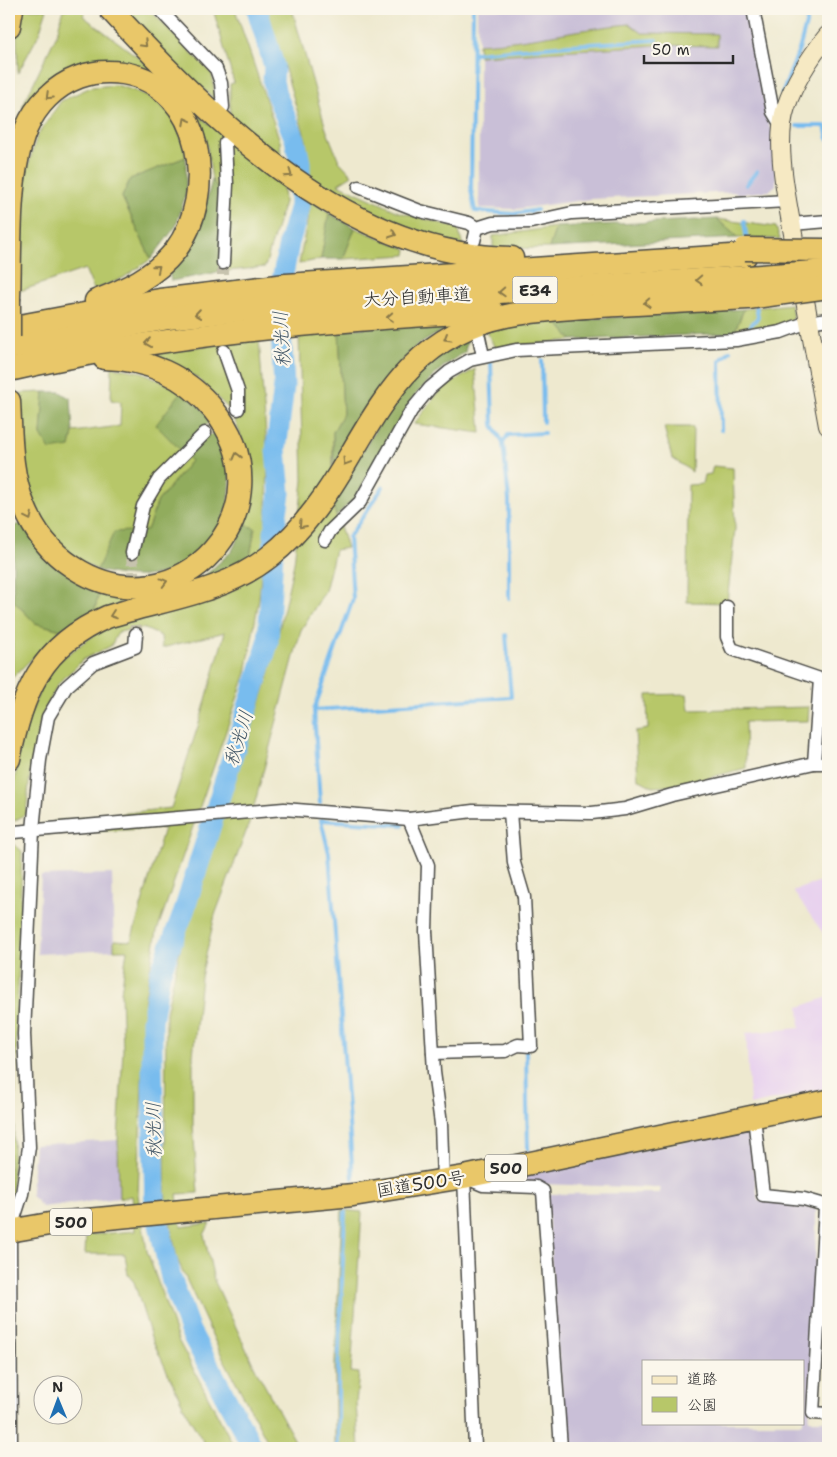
<svg xmlns="http://www.w3.org/2000/svg" width="837" height="1457" font-family="'Shantell Sans','Klee One',sans-serif">
<style>
.built{fill:#e8d2ee}
.industrial{fill:#c9bfd7;fill-rule:evenodd}
.green{fill:#b7c769;stroke:#71794a}
.forest{fill:#91ac5d;stroke:#5e6c44}
.lines{fill:none;stroke-linecap:round;stroke-linejoin:round}
.stream{stroke:#78bcee;stroke-width:4}
.river{stroke:#78bcee;stroke-width:21}
.street-tunnel{stroke:#c7c3ae;stroke-width:12;stroke-dasharray:12 6;stroke-linecap:butt}
.street-casing{stroke:#484844;stroke-width:15}
.secondary-casing{stroke:#484844;stroke-width:20}
.highway-casing{stroke:#484844;stroke-width:25}
.street{stroke:#fff;stroke-width:12}
.secondary{stroke:#f6e9c3;stroke-width:18}
.highway{stroke:#e9c769;stroke-width:22}
.highway-bridge-casing{stroke:#484844;stroke-width:25;stroke-linecap:butt}
.highway-bridge{stroke:#e9c769;stroke-width:22}
.oneway{stroke:#8a794a}
.labels{text-anchor:middle;stroke-width:4.5;stroke-linejoin:round;paint-order:stroke}
.shield{fill:#fbf7ec;stroke:#696865;stroke-width:1}
.shield-label{font-size:16px;font-weight:bold;fill:#2b2b2b}
.street-label{font-size:18px;fill:#2b2b2b;stroke:#fbf7ec}
.water-label{font-size:19px;font-style:italic;fill:#425666;stroke:#fbf7ec}
</style>
<rect width="100%" height="100%" fill="#fbf7ec"/>
<filter id="ink" filterUnits="userSpaceOnUse"><feTurbulence type="fractalNoise" baseFrequency=".02" numOctaves="2"/><feDisplacementMap in="SourceGraphic" scale="10" xChannelSelector="R" yChannelSelector="G"/><feConvolveMatrix kernelMatrix="1 2 1 2 8 2 1 2 1" color-interpolation-filters="sRGB"/></filter>
<filter id="wash" filterUnits="userSpaceOnUse"><feTurbulence type="fractalNoise" baseFrequency=".0096" numOctaves="4" result="noise"/><feDisplacementMap in="SourceGraphic" scale="20" xChannelSelector="R" yChannelSelector="G"/><feGaussianBlur stdDeviation="1.12" result="paint"/><feColorMatrix in="noise" values="0 0 0 0 0 0 0 0 0 0 0 0 0 0 0 0 0 1.4 0 .05"/><feComposite in="paint" operator="in"/></filter>
<g filter="url(#wash)">
<rect width="100%" height="100%" fill="#eee9cf"/>
<g class="built">
<polygon points="828,878 828,940 793,891"/>
<polygon points="828,997 828,1088 750,1105 746,1033 800,1028 799,1007"/>
</g>
<g class="industrial">
<polygon points="477,9 746,9 769,126 775,134 776,185 769,191 738,194 735,192 590,199 517,209 479,208 479,56 572,48 657,45 717,45 717,34 642,33 590,28 513,43 478,44"/>
<polygon points="112,874 114,950 37,954 41,876"/>
<path d="M742,1130L749,1133L758,1201L788,1202L816,1209L815,1292L809,1420H828V1448H568L556,1334L547,1194L660,1193V1188L512,1183L508,1177ZM643,1361H803V1423H643Z"/>
<polygon points="118,1140 119,1198 42,1207 31,1195 35,1145"/>
</g>
<g class="green">
<polygon points="16,9 47,9 39,34 18,73"/>
<polygon points="63,9 86,9 83,16 154,69 153,73 131,63 101,63 73,68 44,85 22,122 23,105 57,34"/>
<polygon points="121,9 149,9 212,74 215,99 176,66"/>
<polygon points="213,9 235,9 280,141 284,202 265,267 219,272 222,195 212,180 206,139 194,112 254,159 230,115 230,84 234,83"/>
<path d="M267,9H292L326,129L339,161L352,175L338,184L399,212L458,228L463,246C409,231 359,208 310,179L306,140Z"/>
<path d="M630,24L642,33L717,34V46L657,45L479,56L478,44C529,42 579,28 630,24Z"/>
<path d="M116,85C160,97 177,111 186,157L131,179L122,197L151,259L123,278L94,290L85,269L20,291L22,187L37,136L61,101L91,87Z"/>
<polygon points="311,201 329,213 321,259 299,264"/>
<polygon points="717,219 776,227 780,239 738,238"/>
<polygon points="556,227 549,248 493,249 493,236"/>
<polygon points="355,228 407,249 406,255 343,259"/>
<polygon points="791,304 793,319 769,328 734,333 744,309"/>
<polygon points="556,321 572,340 495,348 486,330"/>
<polygon points="339,330 343,414 333,432 332,503 347,548 335,550 325,591 301,630 250,821 215,915 201,977 193,1055 193,1125 198,1193 177,1194 181,1227 210,1223 204,1235 214,1280 254,1366 299,1448 271,1448 219,1350 177,1259 165,1194 166,1013 180,949 269,675 294,563 303,480 299,334"/>
<polygon points="259,339 268,463 267,510 259,599 246,673 157,931 145,997 138,1195 147,1251 178,1340 235,1448 207,1448 188,1416 151,1337 134,1282 128,1275 125,1254 85,1254 86,1235 135,1231 132,1196 119,1198 118,1140 123,1050 121,993 127,950 114,950 114,940 131,941 164,828 47,834 54,821 171,808 202,714 225,632 162,648 161,636 143,628 118,632 111,646 84,659 58,684 42,715 31,764 26,814 9,824 9,820 21,737 49,668 113,621 207,601 237,586 249,562 255,528 244,525 252,490 251,462 231,411 196,377 156,357 156,352"/>
<path d="M112,367L142,372L182,391L191,461L158,501L147,530L97,570C87,565 76,559 68,552C19,506 20,455 21,393L44,392L41,435L70,447L73,432L120,426L121,402L111,400Z"/>
<polygon points="475,369 481,433 414,424 440,390"/>
<polygon points="664,427 693,427 692,472 672,458"/>
<polygon points="713,466 733,468 735,529 727,603 687,602 688,485 702,484 704,475 711,474"/>
<polygon points="100,589 148,597 94,612"/>
<polygon points="13,600 35,623 61,630 12,678"/>
<polygon points="687,694 689,710 809,707 808,721 745,722 746,768 681,785 653,787 638,779 635,731 648,729 647,695"/>
<polygon points="9,841 22,851 12,1197 9,1200"/>
<polygon points="342,1210 362,1212 351,1372 359,1373 356,1403 359,1448 335,1448 335,1363"/>
</g>
<g class="forest">
<polygon points="186,157 186,193 176,226 151,259 122,197 130,179"/>
<polygon points="212,180 222,195 219,272 171,281 168,267 197,236"/>
<polygon points="329,213 355,228 343,259 321,259"/>
<polygon points="717,219 738,238 549,248 556,227"/>
<polygon points="744,309 734,333 572,340 556,321"/>
<polygon points="446,321 448,327 415,347 385,381 334,466 333,432 343,414 339,330"/>
<polygon points="468,335 465,352 443,367 415,395 355,498 336,516 332,503 398,392 427,360"/>
<path d="M182,391C190,399 203,408 209,417C238,463 240,518 196,554C191,558 185,565 178,568C150,580 125,577 97,570L114,532L147,530L158,501L191,461L156,425Z"/>
<polygon points="44,392 60,392 71,399 73,432 70,447 50,450 41,435"/>
<polygon points="21,524 100,589 94,612 61,630 35,623 13,600 13,526"/>
<polygon points="244,525 255,528 249,562 219,579 200,580 232,551"/>
</g>
<g class="lines">
<g class="stream">
<polyline points="473,9 471,190 475,211 514,214 537,210"/>
<polyline points="474,53 570,45 656,40"/>
<polyline points="827,57 828,57"/>
<polyline points="782,94 799,50 810,9"/>
<polyline points="797,126 825,126 828,139"/>
<polyline points="746,185 757,171"/>
<polyline points="744,221 747,241"/>
<polyline points="747,330 758,317 756,305"/>
<polyline points="542,360 543,422"/>
<polyline points="491,363 493,425 503,443 509,500 509,598"/>
<polyline points="721,430 720,361 730,351"/>
<polyline points="503,443 508,435 544,433"/>
<polyline points="314,710 353,599 349,537 383,487"/>
<polyline points="320,803 314,710 511,697 506,635"/>
<polyline points="526,1051 528,1149"/>
<polyline points="353,1178 329,853 321,820 403,825"/>
<polyline points="338,1448 338,1372 345,1212"/>
</g>
<polyline class="river" points="253,1448 190,1331 171,1278 155,1207 152,1065 152,1021 160,973 184,911 268,643 274,533 280,493 276,450 284,386 279,296 289,243 300,206 300,163 295,139 276,94 273,81 274,66 257,9"/>
</g>
</g>
<g filter="url(#ink)">
<g class="lines">
<g class="street-tunnel">
<polyline points="223,263 223,298"/>
<polyline points="205,433 238,409"/>
<polyline points="132,553 136,634"/>
</g>
<g class="street-casing">
<g id="street">
<polyline points="159,9 216,69 221,83 223,107"/>
<polyline points="753,9 773,112 782,127"/>
<polyline points="359,187 420,211 469,223 477,228 493,223 531,222 572,213 787,201"/>
<polyline points="792,224 828,221"/>
<polyline points="474,241 477,228"/>
<polyline points="223,263 227,184 225,143"/>
<polyline points="479,337 483,356"/>
<polyline points="224,351 238,391 238,409"/>
<polyline points="325,540 330,531 360,502 411,411 430,388 449,372 470,360 516,350 736,340 781,332 808,322 828,319"/>
<polyline points="132,553 143,506 159,479 205,433"/>
<polyline points="727,607 727,637 732,649 820,679"/>
<polyline points="814,763 828,763"/>
<polyline points="409,819 428,865 426,931 434,1072 441,1124 443,1180"/>
<polyline points="14,832 284,809 409,819 473,811 592,813 625,809 672,795 814,763 820,679 828,680"/>
<polyline points="433,1053 505,1051 518,1045 531,1046 524,897 514,863 510,812"/>
<polyline points="754,1117 763,1195 804,1199 828,1206"/>
<polyline points="825,1207 813,1413 828,1414"/>
<polyline points="11,1448 10,1231 22,1194 29,1147 24,1034 33,830 40,760 48,717 66,687 93,663 135,647 136,634"/>
<polyline points="475,1448 464,1177 483,1185 536,1187 543,1191 561,1448"/>
</g>
</g>
<g class="secondary-casing">
<path id="secondary" d="M828,35C811,56 795,80 786,107C773,145 789,207 795,246C806,306 817,366 828,426"/>
</g>
<g class="highway-casing">
<g id="highway">
<path d="M110,9C214,122 348,256 512,258"/>
<polyline points="9,26 12,9"/>
<path d="M9,298C11,246 7,176 26,129C36,105 55,86 79,77C92,72 109,71 123,73C204,86 218,194 175,251C155,276 125,290 96,301"/>
<polyline points="581,307 748,298"/>
<polyline points="9,328 160,300 286,285 746,255"/>
<polyline points="9,348 168,318 286,305 748,277"/>
<path d="M9,370C168,334 329,320 492,311"/>
<path d="M9,401C11,436 10,473 24,506C34,531 50,552 73,567C179,636 294,507 213,409C186,376 147,359 104,358"/>
<path d="M9,759C23,692 40,646 107,617C162,599 222,594 269,557C304,530 329,492 351,454C390,387 424,333 506,316C535,310 566,309 596,306"/>
<polyline points="9,1231 55,1223 353,1195 464,1177 828,1101"/>
</g>
</g>
<use href="#street" class="street"/>
<use href="#secondary" class="secondary"/>
<use href="#highway" class="highway"/>
<g class="highway-bridge-casing">
<g id="highway-bridge">
<polyline points="745,249 825,250"/>
<polyline points="748,277 828,271"/>
<polyline points="748,298 828,287"/>
<polyline points="9,337 9,298"/>
</g>
</g>
<use href="#highway-bridge" class="highway-bridge"/>
</g>
<defs><path id="oneway-chevron" d="M-2-3.5L2.5 0L-2 3.5" fill="none" stroke-width="1.6" stroke-linecap="round" stroke-linejoin="round" transform="scale(1.25)"/></defs>
<g class="oneway">
<use href="#oneway-chevron" transform="translate(144 44) rotate(45)"/>
<use href="#oneway-chevron" transform="translate(49 96) rotate(136)"/>
<use href="#oneway-chevron" transform="translate(186 121) rotate(-118)"/>
<use href="#oneway-chevron" transform="translate(289 174) rotate(35)"/>
<use href="#oneway-chevron" transform="translate(393 234) rotate(21)"/>
<use href="#oneway-chevron" transform="translate(157 268) rotate(-40)"/>
<use href="#oneway-chevron" transform="translate(699 280) rotate(177)"/>
<use href="#oneway-chevron" transform="translate(502 292) rotate(177)"/>
<use href="#oneway-chevron" transform="translate(647 303) rotate(177)"/>
<use href="#oneway-chevron" transform="translate(198 314) rotate(172)"/>
<use href="#oneway-chevron" transform="translate(390 317) rotate(176)"/>
<use href="#oneway-chevron" transform="translate(447 338) rotate(150)"/>
<use href="#oneway-chevron" transform="translate(148 343) rotate(172)"/>
<use href="#oneway-chevron" transform="translate(237 456) rotate(-104)"/>
<use href="#oneway-chevron" transform="translate(346 462) rotate(121)"/>
<use href="#oneway-chevron" transform="translate(29 517) rotate(64)"/>
<use href="#oneway-chevron" transform="translate(302 525) rotate(132)"/>
<use href="#oneway-chevron" transform="translate(164 582) rotate(-15)"/>
<use href="#oneway-chevron" transform="translate(113 615) rotate(161)"/>
</g>
</g>
<g class="labels">
<g class="shield">
<rect x="512.5" y="276.5" width="45" height="27" rx="4"/>
<rect x="485" y="1154.5" width="42" height="27" rx="4"/>
<rect x="50" y="1208.5" width="42" height="27" rx="4"/>
</g>
<g class="shield-label">
<text x="535" y="296">E34</text>
<text x="506" y="1174">500</text>
<text x="71" y="1228">500</text>
</g>
<g class="street-label">
<text transform="translate(417 297) rotate(-3)" y="6">大分自動車道</text>
<text transform="translate(421 1184) rotate(-9)" y="6">国道500号</text>
</g>
<g class="water-label">
<text transform="translate(281 339) rotate(-93)" y="7">秋光川</text>
<text transform="translate(238 738) rotate(-73)" y="7">秋光川</text>
<text transform="translate(153 1130) rotate(-91)" y="7">秋光川</text>
</g>
</g>
<rect width="837" height="1457" fill="none" stroke="#fbf7ec" stroke-width="30"/>
<rect x="642" y="1360" width="162" height="65" fill="#fbf7ec" stroke="#a8a59f"/>
<rect x="652" y="1376" width="25" height="8" fill="#f6e9c3" stroke="#a8a59f"/>
<text x="687" y="1384" font-size="15" fill="#2b2b2b">道路</text>
<rect x="652" y="1397" width="25" height="15" fill="#b7c769" stroke="#a8a59f"/>
<text x="687" y="1410" font-size="15" fill="#2b2b2b">公園</text>
<g transform="translate(58 1400) rotate(359)"><circle r="24" fill="#fbf7ec" stroke="#a8a59f"/>
<path d="M0-4L9 19L0 12L-9 19Z" fill="#1f6fb2"/>
<text y="-8" font-size="14" font-weight="bold" text-anchor="middle" fill="#2b2b2b">N</text>
</g>
<path d="M644 55v8h89v-8" fill="none" stroke="#2b2b2b" stroke-width="2.5"/>
<text x="652" y="55" font-size="15" fill="#2b2b2b" stroke="#fbf7ec" stroke-width="4" paint-order="stroke">50 m</text>
</svg>
